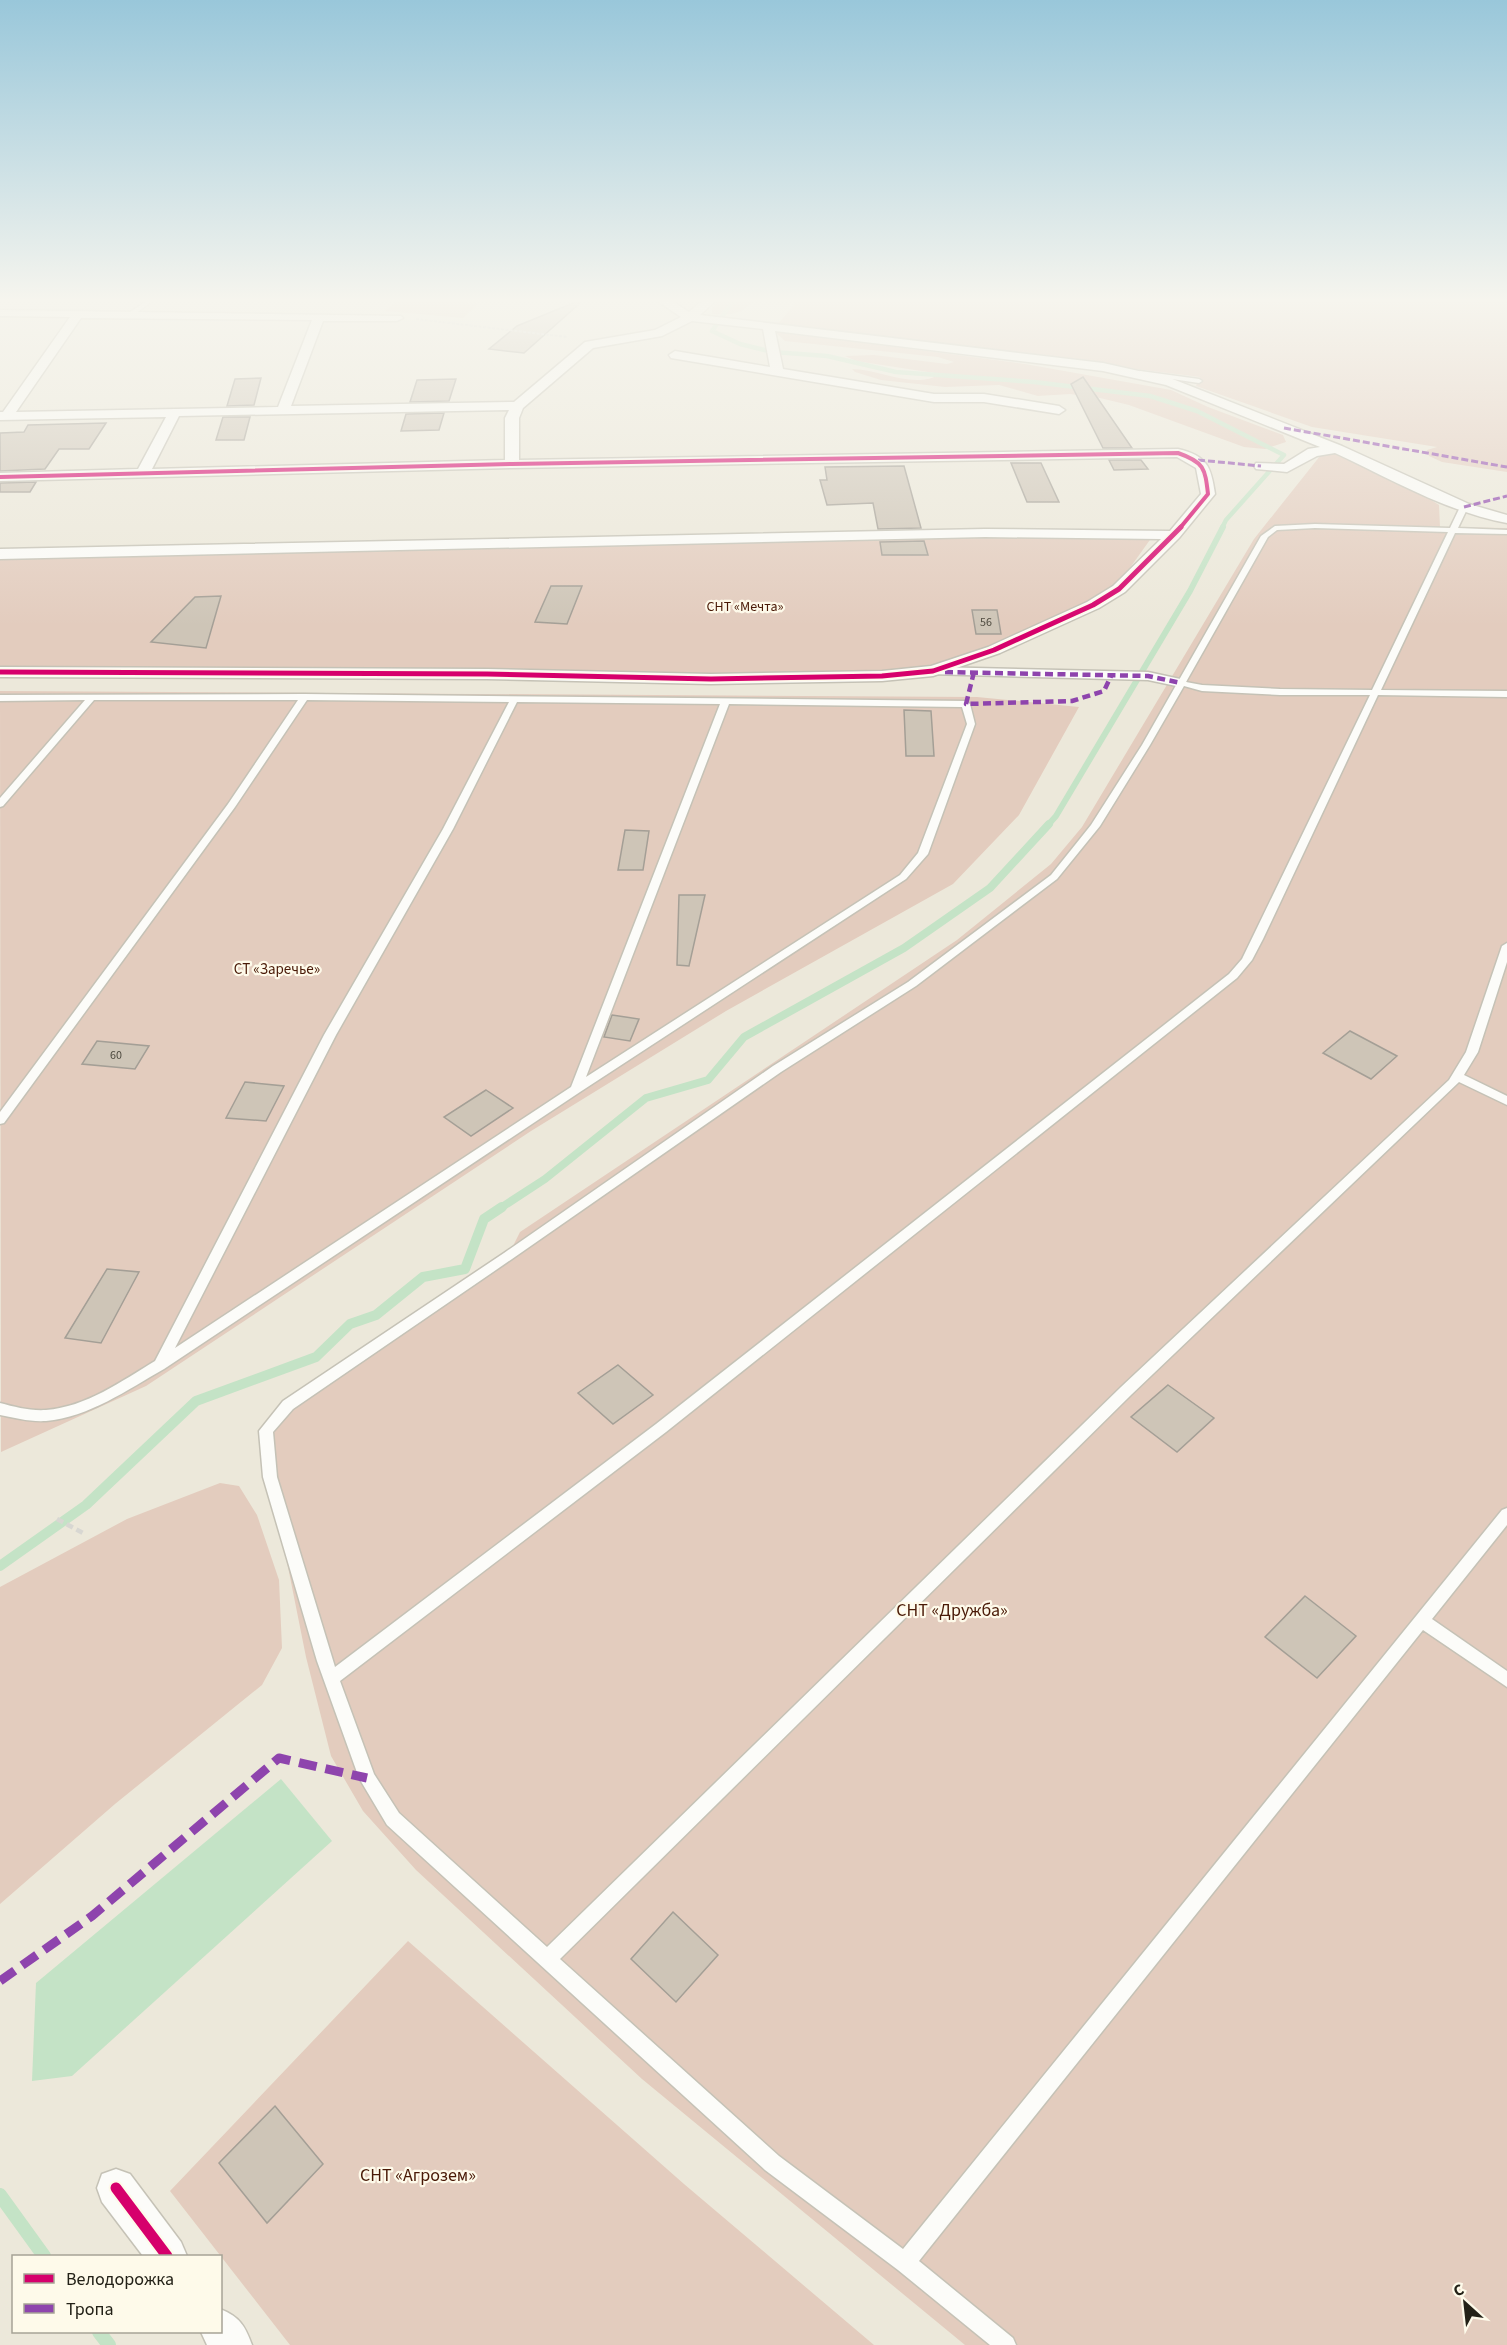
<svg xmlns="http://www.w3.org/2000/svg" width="1507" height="2345" font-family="'Source Sans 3',sans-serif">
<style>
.green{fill:#e3ccbe}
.water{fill:#c4e3c6}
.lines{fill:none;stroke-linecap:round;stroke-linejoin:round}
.stream-far4{stroke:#c4e3c6;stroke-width:4.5}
.stream-far3{stroke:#c4e3c6;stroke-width:6}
.stream-far2{stroke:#c4e3c6;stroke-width:8}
.stream-far1{stroke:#c4e3c6;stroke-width:10}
.stream{stroke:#c4e3c6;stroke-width:14}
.building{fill:#cec5b7;stroke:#a49f96;stroke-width:1.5}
.service-casing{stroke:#c5c2b6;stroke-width:3}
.pedestrian-casing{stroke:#c5c2b6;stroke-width:3}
.minor-casing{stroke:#c5c2b6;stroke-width:3}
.path-far1{stroke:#d8d7d2;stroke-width:2;stroke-dasharray:3 1.5;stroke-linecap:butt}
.path{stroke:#d8d7d2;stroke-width:4.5;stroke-dasharray:7 4;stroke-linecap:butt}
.service{fill:#fcfcf9;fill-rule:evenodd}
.pedestrian{fill:#fcfcf9;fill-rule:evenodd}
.minor{fill:#fcfcf9;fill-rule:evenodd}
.quiet-far2{stroke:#8e44ad;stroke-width:3;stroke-dasharray:7 3;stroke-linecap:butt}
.quiet-far1{stroke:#8e44ad;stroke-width:4.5;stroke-dasharray:8 4.5;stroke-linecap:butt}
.quiet{stroke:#8e44ad;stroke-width:9;stroke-dasharray:18 9;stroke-linecap:butt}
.cycleway-far2-casing{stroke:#fefaea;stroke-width:6}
.cycleway-far1-casing{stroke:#fefaea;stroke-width:8}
.cycleway-casing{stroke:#fefaea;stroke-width:15}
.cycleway-far2{stroke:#d6006c;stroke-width:4}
.cycleway-far1{stroke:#d6006c;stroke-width:5}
.cycleway{stroke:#d6006c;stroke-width:11}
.labels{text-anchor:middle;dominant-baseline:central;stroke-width:4.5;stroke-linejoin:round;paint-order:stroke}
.number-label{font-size:12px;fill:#4e4a3f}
.far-park-label{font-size:14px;fill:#491906;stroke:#fefaea}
.park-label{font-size:15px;fill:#491906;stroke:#fefaea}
.near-park-label{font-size:18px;fill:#491906;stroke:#fefaea}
</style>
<rect width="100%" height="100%" fill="#ece8da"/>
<!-- green -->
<g class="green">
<polygon points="401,298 479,303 463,318 385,311"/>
<path d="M722 298H754C744 315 731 315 712 314V308Z"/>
<polygon points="800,298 1507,298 1507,472 1442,462 1429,456 1427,450 1437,447 1312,427 1196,386 1200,377 778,324"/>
<path d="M774 331 1025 364 1171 390 1208 407 1283 435 1286 442 1265 449 1244 447 1129 405 1100 398 1070 394 1038 396 999 385 945 387 881 380 855 372 852 369C880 369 913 390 941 374L856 361 845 356 874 355 947 364 954 362 938 357 785 341Z"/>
<polygon points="1337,453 1417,491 1439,505 1440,527 1507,528 1507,2345 965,2345 642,2079 416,1870 363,1811 331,1756 306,1657 270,1477 266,1431 288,1405 508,1256 520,1232 957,940 1051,864 1082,827 1254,539 1320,456"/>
<polygon points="951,533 1152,537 1117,586 1062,615 986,649 945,663 900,670 723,676 0,668 0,557"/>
<polygon points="0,691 977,697 1079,707 1019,815 953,884 726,1011 531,1131 146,1386 1,1452"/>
<polygon points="220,1483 239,1486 257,1515 279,1580 282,1648 262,1685 115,1804 0,1904 0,1587 127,1519"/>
<polygon points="408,1941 684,2184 874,2345 290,2345 170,2191"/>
</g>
<!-- water -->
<polygon class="water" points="281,1779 332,1841 72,2076 32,2081 36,1983"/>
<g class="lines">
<!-- stream-far4 -->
<polyline class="stream-far4" points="735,298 712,331 740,344 773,352 827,356 896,372 1034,382 1150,396 1197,411 1284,455 1226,520 1222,528"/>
<!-- stream-far3 -->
<polyline class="stream-far3" points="1048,825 1056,816 1190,591 1223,527"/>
<!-- stream-far2 -->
<polyline class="stream-far2" points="499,1209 545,1179 646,1098 708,1080 744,1037 904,948 990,888 1049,824"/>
<!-- stream-far1 -->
<polyline class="stream-far1" points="0,1566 86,1505 196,1401 316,1357 350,1324 376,1315 423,1277 465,1269 484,1219 502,1207"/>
<!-- stream -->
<g class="stream">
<polyline points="0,2195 44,2256"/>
<polyline points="99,2332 109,2345"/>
</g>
</g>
<!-- building -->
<g class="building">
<polygon points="578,301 579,304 524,353 489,349 517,326"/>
<polygon points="1083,377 1132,448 1103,448 1071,384"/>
<polygon points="261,378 254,405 227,406 235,379"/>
<polygon points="456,379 449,401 410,402 417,380"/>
<polygon points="444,413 439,430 401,431 406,414"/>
<polygon points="223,417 250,417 244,440 216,440"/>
<polygon points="106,423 89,449 59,449 45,469 0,471 0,433 24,432 28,425"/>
<polygon points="1109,460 1141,460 1148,469 1114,470"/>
<polygon points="1011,463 1041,463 1059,502 1027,502"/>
<polygon points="904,466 921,528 878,529 873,503 827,505 820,480 827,480 825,467"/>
<polygon points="36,482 30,492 0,492 0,483"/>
<polygon points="924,541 928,555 882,555 880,542"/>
<polygon points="551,586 582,586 567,624 535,622"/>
<polygon points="221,596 206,648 151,642 195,597"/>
<polygon points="972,610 997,610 1001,634 976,634"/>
<polygon points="904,710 931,711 934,756 906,756"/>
<polygon points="625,830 649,831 643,870 618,870"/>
<polygon points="679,895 705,895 689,966 677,965"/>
<polygon points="612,1015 639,1019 630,1041 604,1037"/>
<polygon points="1350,1031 1397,1056 1371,1079 1323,1053"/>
<polygon points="97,1041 149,1046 135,1069 82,1064"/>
<polygon points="245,1082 284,1086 266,1121 226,1118"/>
<polygon points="486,1090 513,1108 471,1136 444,1117"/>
<polygon points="107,1269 139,1272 101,1343 65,1338"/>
<polygon points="618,1365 653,1395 613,1424 578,1393"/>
<polygon points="1168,1385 1214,1418 1177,1452 1131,1417"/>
<polygon points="1305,1596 1356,1636 1317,1678 1265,1637"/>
<polygon points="673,1912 718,1955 676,2002 631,1959"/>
<polygon points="275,2106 323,2164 267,2223 219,2163"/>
</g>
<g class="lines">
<defs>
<g id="service">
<polygon points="151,298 157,298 133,315 129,315 129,313"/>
<polygon points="1140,371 1199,379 1202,381 1199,383 1138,374"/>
<path d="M1461 505 1468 507 1458 528 1507 530V534L1455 533 1381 690 1507 691V697L1378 695 1263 939 1252 960 1237 978 666 1432 340 1681 374 1774 399 1813 547 1947 1121 1387 1449 1080 1466 1052 1502 946 1507 943V962L1478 1052 1464 1075 1507 1096V1105L1459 1082 1131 1395 560 1959 779 2156 903 2249 1502 1510 1507 1508V1525L1432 1619 1507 1671V1687L1423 1630 919 2261 1013 2338 1016 2345H990L898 2270 765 2170 387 1825 359 1778 317 1661 263 1477 259 1431 283 1401 504 1253 773 1066 908 982 1051 875 1091 825 1142 745 1261 536 1275 526 1315 524 1450 528ZM1315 528 1448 532 1372 690 1280 689 1202 685 1186 682 1268 537 1277 530ZM1184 686 1202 691 1280 695H1370L1242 959 1229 974 656 1424 335 1667 277 1477 273 1432 293 1409 512 1259 781 1072 916 986 1057 879 1100 826 1150 745Z"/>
<path d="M304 694 966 701 970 704 975 724 928 854 906 879 580 1092 164 1369C127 1390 89 1417 46 1421 30 1422 15 1418 0 1415V1403C15 1407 30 1411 46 1410 86 1407 122 1381 155 1361L324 1035 443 829 509 702 307 700 235 807 4 1123 0 1124V1112L228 804 298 700H94L3 806 0 807V798L85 700 0 701V695ZM517 702 720 704 571 1087 175 1348 336 1035 453 829ZM729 704 962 707 967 724 918 853 900 875 586 1077Z"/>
</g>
<polygon id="pedestrian" points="933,667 1148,672 1185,680 1187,683 1181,687 1148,680 929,674 927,671"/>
<g id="minor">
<path d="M653 298H667L689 312 706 298H719L700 315 1103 363 1170 378 1342 446 1469 504 1507 515V523C1447 512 1391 479 1335 453L1317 456 1287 472 1256 469 1254 466 1256 463 1284 464 1308 449 1320 447 1166 385 1103 371 775 331 783 369 934 394H984L1059 406 1065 410 1059 414 984 402H934L671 358 669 355 675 351 770 367 763 329 692 321 662 336 593 348 523 408 519 418V460L1178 449C1207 456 1211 466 1215 494L1179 538 1125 592 1099 608 1000 653 933 676 882 681 711 684 487 679 0 677V667L487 669 711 674 882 671 931 666 988 647 1087 602 1113 586 1161 539 985 537 0 559V549L985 529 1170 531 1201 494 1196 468 1177 457 512 468 0 481V473L138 469 166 417 0 420V412H3L70 317 0 316V310L401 316 403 318 397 321H323L291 406 514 402 585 342 655 330 681 317ZM81 318 312 320 278 407 16 412ZM509 410 505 418V460L152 469 179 416Z"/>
<polygon points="116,2169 130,2174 181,2242 187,2256 143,2256 102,2202 97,2188 102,2174"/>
<path d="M220 2309C240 2317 245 2326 252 2345H207L201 2332H220Z"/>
</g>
</defs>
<!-- service casing -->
<use href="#service" class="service-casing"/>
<!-- pedestrian casing -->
<use href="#pedestrian" class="pedestrian-casing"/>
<!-- minor casing -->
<use href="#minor" class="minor-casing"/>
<!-- path-far1 -->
<polyline class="path-far1" points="416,319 567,337"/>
<!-- path -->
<polyline class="path" points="57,1519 83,1533"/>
<!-- service -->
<use href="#service" class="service"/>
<!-- pedestrian -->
<use href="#pedestrian" class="pedestrian"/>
<!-- minor -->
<use href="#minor" class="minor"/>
<!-- quiet-far2 -->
<g class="quiet-far2">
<polyline points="1284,428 1507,467"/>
<polyline points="1198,460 1261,466"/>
<polyline points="1464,507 1507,496"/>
</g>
<!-- quiet-far1 -->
<g class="quiet-far1">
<polyline points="945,672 1148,676 1181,683"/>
<polyline points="974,672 966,704 1072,701 1104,691 1111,676"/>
</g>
<!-- quiet -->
<polyline class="quiet" points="0,1981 92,1916 279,1758 367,1778"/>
<defs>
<path id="cycleway-far2" d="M0 477 512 464 1178 453C1204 462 1205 468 1208 494L1180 528"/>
<polyline id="cycleway-far1" points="0,672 487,674 711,679 882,676 933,671 994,650 1093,605 1119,589 1181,527"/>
<polyline id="cycleway" points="116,2188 167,2256"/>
</defs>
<!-- cycleway-far2 casing -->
<use href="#cycleway-far2" class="cycleway-far2-casing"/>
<!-- cycleway-far1 casing -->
<use href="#cycleway-far1" class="cycleway-far1-casing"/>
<!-- cycleway casing -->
<use href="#cycleway" class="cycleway-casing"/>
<!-- cycleway-far2 -->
<use href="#cycleway-far2" class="cycleway-far2"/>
<!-- cycleway-far1 -->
<use href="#cycleway-far1" class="cycleway-far1"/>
<!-- cycleway -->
<use href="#cycleway" class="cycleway"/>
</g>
<!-- sky -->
<linearGradient id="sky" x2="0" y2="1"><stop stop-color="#99c7da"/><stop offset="0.48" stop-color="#f6f5ee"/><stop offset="1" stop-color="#f6f5ee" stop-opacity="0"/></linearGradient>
<rect width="1507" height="626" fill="url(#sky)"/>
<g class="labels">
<!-- number labels -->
<g class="number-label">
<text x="986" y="622">56</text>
<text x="116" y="1055">60</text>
</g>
<!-- far-park labels -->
<g class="far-park-label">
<text x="745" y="607">СНТ «Мечта»</text>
</g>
<!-- park labels -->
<g class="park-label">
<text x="277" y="969">СТ «Заречье»</text>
</g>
<!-- near-park labels -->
<g class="near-park-label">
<text x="952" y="1610">СНТ «Дружба»</text>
<text x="418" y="2175">СНТ «Агрозем»</text>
</g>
</g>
<!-- legend -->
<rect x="12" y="2255" width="210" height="78" fill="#fefaea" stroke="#a6a396" stroke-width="1.5"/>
<rect x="24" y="2274" width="30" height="9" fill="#d6006c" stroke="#a6a396" stroke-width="1.5"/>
<text x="66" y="2285" font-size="18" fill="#232117">Велодорожка</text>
<rect x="24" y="2304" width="30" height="9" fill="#8e44ad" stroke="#a6a396" stroke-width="1.5"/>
<text x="66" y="2315" font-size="18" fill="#232117">Тропа</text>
<!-- north arrow -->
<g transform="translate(1465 2303) rotate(333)" stroke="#fefaea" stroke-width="4.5" paint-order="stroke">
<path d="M0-4.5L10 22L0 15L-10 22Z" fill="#232117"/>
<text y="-9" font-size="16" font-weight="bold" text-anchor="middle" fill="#232117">С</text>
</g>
</svg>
